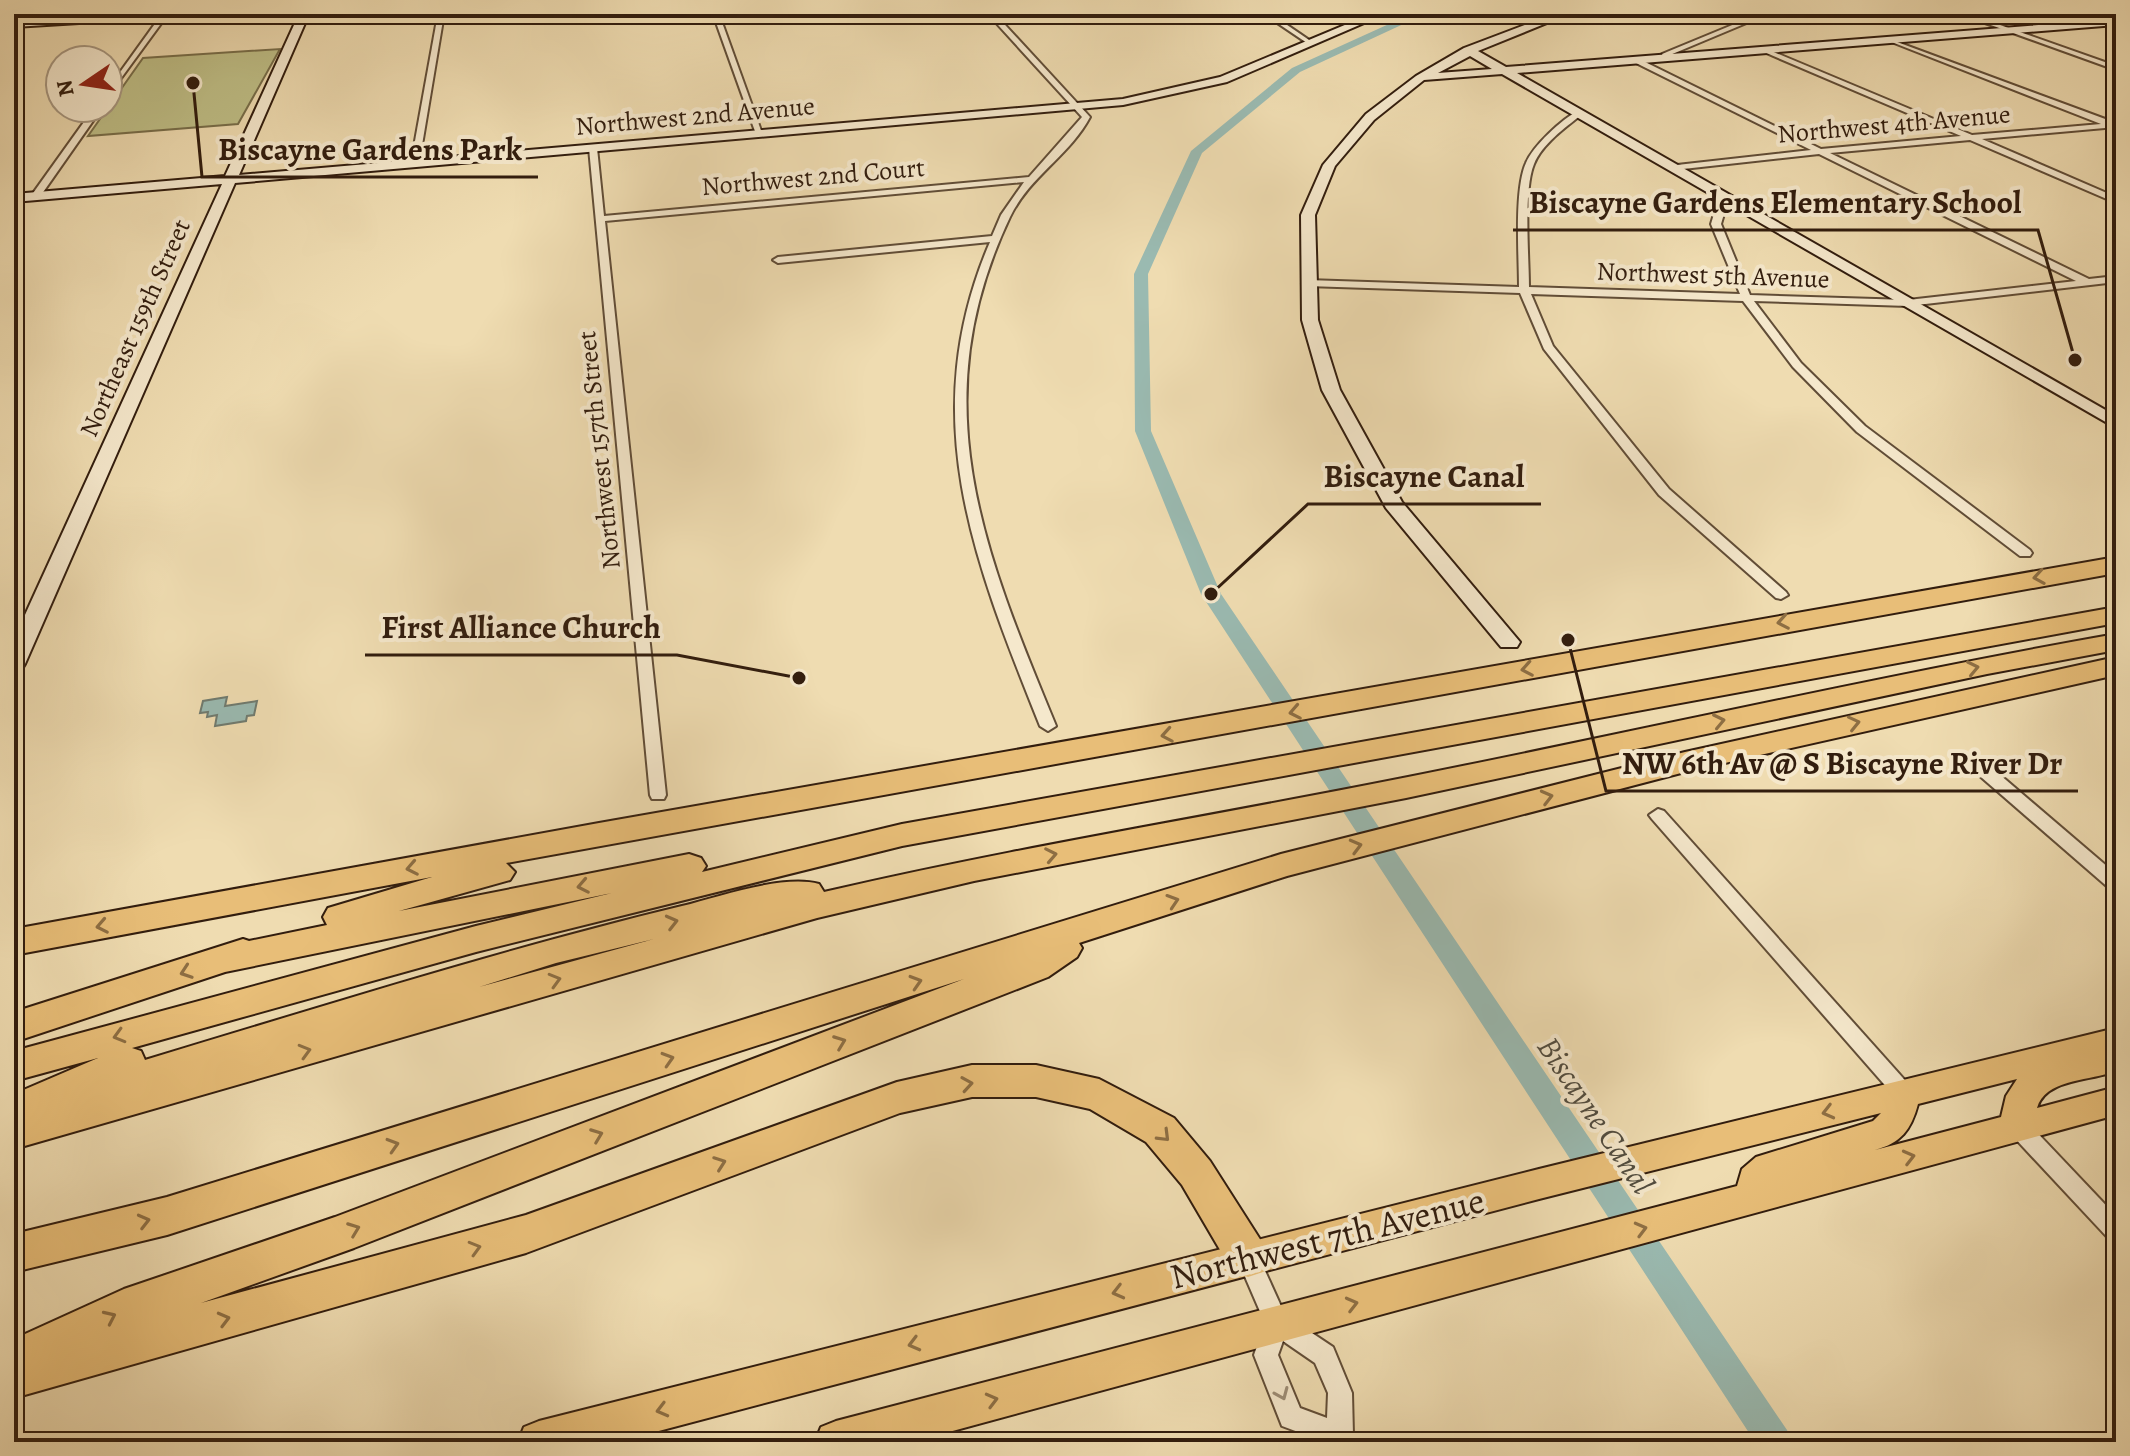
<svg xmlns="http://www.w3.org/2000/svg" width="2130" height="1456" font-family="Alegreya,serif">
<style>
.green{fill:#bfbf87;stroke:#786e4a;stroke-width:2}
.water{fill:#9abab1;stroke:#707b70;stroke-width:2}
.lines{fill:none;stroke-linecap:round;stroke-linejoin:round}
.canal{fill:#9abab1;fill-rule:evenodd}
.street-casing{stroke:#614d37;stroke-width:4}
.secondary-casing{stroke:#321d0e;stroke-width:4}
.primary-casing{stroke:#321d0e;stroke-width:4}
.highway-casing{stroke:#321d0e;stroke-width:4}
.street{fill:#f5e8cc;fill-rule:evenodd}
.secondary{fill:#f5e8cc;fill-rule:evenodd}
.primary{fill:#e8be78;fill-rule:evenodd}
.highway{fill:#e8be78;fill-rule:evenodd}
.oneway{stroke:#8d6e43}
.oneway2{stroke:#9d8d76}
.labels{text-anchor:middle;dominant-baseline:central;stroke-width:8;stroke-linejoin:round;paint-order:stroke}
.far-street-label{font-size:26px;fill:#321d0e;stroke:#f5e8cc}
.water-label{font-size:32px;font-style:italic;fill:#514c3f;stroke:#f5e8cc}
.near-street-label{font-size:36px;fill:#321d0e;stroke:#f5e8cc}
.leader{fill:none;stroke:#321d0e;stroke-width:3}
.callout-dot{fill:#321d0e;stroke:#f5e8cc;stroke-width:3}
.callout-label{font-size:32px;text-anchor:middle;font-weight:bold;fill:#321d0e;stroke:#f5e8cc;stroke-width:8;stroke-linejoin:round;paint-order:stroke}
</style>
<rect width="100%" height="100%" fill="#efdcb1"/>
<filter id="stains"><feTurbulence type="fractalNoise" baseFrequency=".0025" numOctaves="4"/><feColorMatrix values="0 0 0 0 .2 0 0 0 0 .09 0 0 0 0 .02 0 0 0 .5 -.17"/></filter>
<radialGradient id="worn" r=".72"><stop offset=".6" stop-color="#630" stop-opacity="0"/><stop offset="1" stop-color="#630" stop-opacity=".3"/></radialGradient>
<!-- green -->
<polygon class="green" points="280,49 238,124 88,136 143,58"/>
<!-- water -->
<polygon class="water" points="227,697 225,706 257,701 254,715 247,716 246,721 215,726 217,715 207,717 208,712 200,713 203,701"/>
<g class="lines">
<!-- canal -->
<polygon class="canal" points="1411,14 1425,14 1300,72 1202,153 1148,274 1151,431 1221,594 1787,1430 1792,1442 1755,1442 1201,594 1135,431 1134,274 1191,151 1292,68"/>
<defs>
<g id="street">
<polygon points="23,14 30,14 14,29 14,23"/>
<polygon points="162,14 168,14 108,96 108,89"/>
<polygon points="438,14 444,14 419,163 415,166 411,163"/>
<polygon points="713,14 719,14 763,136 756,134"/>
<path d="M988 14H995L1090 117C1070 155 1029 177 1010 217 922 402 983 550 1056 726L1048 731 1040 726C974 561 915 417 990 242L778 263 773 260 778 257 992 236 1001 215 1024 182 605 221 666 795 664 799H652L650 795 589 148 593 145 597 148 604 216 1029 177 1082 117Z"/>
<polygon points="1264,14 1271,14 1312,42 1307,43"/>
<polygon points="1759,14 1768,14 1670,55 1671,60 1665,60 1662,54"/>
<polygon points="1960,14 1969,14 2116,66 2116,70"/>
<polygon points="2101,14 2116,16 2116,20 2102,15"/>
<path d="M1889 39 2116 123V127L1982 139 2116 197V203L1970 140 1830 153 2089 279 2116 276V282L1908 306 1754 301 1801 363 1865 426 2030 550 2032 553 2030 556H2020L1857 432 1793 367 1743 301 1531 294 1553 346 1669 489 1786 592 1788 595 1781 599 1776 598 1659 495 1544 349 1520 293 1307 286 1302 283 1307 280 1519 287C1519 256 1514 189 1526 163 1533 146 1562 119 1578 111L1581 115C1565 128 1542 144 1534 164 1523 190 1529 257 1529 287L1740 294 1711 224 1719 197 1724 194 1729 197 1721 224 1750 295 1908 300 2076 281 1819 154 1674 170 1673 168 1677 165 1811 150 1632 61 1639 59 1821 149 1961 136 1764 52V48L1972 135 2101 124 1889 41Z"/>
<polygon points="94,108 102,108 39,198 33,198 31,196"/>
<polygon points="1972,755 1978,756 2116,874 2116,890 2110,889 1966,764 1964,760"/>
<polygon points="1658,809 1664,811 1911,1087 1914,1093 1911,1099 1904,1102 1897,1099 1652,819 1649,815"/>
<polygon points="2018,1118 2026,1121 2116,1216 2116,1241 2108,1238 2010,1133 2007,1127 2010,1121"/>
<path d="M1248 1248 1256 1251 1285 1315 1333 1347 1352 1393 1353 1435 1356 1442H1325L1282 1426 1254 1355 1265 1323 1237 1258 1240 1251ZM1283 1341 1315 1363 1328 1393 1327 1418 1300 1408 1278 1355Z"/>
</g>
<g id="secondary">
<polygon points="128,14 182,14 177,17 14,27 14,21"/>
<polygon points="299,14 309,14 239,175 1123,99 1220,77 1371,14 1385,14 1227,82 1123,105 235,183 25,664 22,669 14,671 14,639 222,184 14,202 14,194 225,176"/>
<path d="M1554 14H1569L1478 51 1506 67 2116 19V25L1517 73 2116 416V428L1502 74 1424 80 1374 120 1335 166 1315 215 1318 320 1340 390 1402 502 1520 642 1517 647H1501L1386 508 1322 390 1302 320 1301 215 1323 165 1366 114 1416 76 1464 48ZM1470 56 1492 69 1438 73Z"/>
</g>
<path id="primary" d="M2116 1028V1054L2109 1056 2114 1064 2109 1073C2086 1081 2045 1080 2037 1108L2116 1087V1115L912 1442H815L821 1427 836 1421 1737 1186 1742 1169 1756 1157 1873 1121 1881 1113 1539 1199 617 1442H518L524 1427 539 1421 1539 1169ZM2017 1079 2006 1096 2001 1117 1875 1150C1901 1143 1911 1130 1918 1104Z"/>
<g id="highway">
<path d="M2116 557V573L506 863 515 872 510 880 399 911 689 854 701 858 706 866 702 872 902 824 2116 607V623L902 846 476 952 132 1048 141 1051 145 1060C324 1006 501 950 682 906 719 897 783 874 819 884L824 892C1017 847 1213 816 1408 777 1644 730 1879 676 2116 634V650L1987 674 1406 798 974 881 817 918 14 1149V1094L98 1058 14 1081V1051L476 926 612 893 225 972 14 1042V1012L243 939 249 941 327 925 323 917 328 908 432 877 14 955V929L599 823ZM654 939 479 987 556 963Z"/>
<polygon points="2116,657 2116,675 1685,772 1287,876 1079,943 1082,948 1077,957 1048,977 354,1248 201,1303 526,1215 897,1082 972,1065 1036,1065 1099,1079 1174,1118 1210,1161 1263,1244 1270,1258 1263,1272 1248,1277 1233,1272 1182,1185 1146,1142 1090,1109 1036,1097 972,1097 900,1113 526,1253 14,1398 14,1339 124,1289 335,1217 964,979 167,1235 14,1272 14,1234 167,1197 1281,854 1685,752"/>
</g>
</defs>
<!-- street casing -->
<use href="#street" class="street-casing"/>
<!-- secondary casing -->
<use href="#secondary" class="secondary-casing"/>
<!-- primary casing -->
<use href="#primary" class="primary-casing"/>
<!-- highway casing -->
<use href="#highway" class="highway-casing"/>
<!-- street -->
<use href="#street" class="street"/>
<!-- secondary -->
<use href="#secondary" class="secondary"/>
<!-- primary -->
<use href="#primary" class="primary"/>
<!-- highway -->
<use href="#highway" class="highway"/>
</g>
<!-- one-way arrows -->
<defs><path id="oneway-chevron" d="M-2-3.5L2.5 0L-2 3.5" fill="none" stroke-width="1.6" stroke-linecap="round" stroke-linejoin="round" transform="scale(2)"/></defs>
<g class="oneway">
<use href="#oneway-chevron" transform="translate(2039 577) rotate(171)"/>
<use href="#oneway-chevron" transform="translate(1783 622) rotate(170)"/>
<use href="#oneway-chevron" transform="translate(1973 668) rotate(-12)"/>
<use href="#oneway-chevron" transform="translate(1527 669) rotate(170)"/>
<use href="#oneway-chevron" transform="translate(1295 712) rotate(169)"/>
<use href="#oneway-chevron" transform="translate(1719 721) rotate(-12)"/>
<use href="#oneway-chevron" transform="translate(1854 723) rotate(-13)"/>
<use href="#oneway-chevron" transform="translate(1167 735) rotate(170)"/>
<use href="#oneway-chevron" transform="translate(1547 797) rotate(-14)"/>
<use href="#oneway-chevron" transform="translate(1356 846) rotate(-15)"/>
<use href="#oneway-chevron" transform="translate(1051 855) rotate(-11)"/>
<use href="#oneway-chevron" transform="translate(412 868) rotate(169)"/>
<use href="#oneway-chevron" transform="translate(583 886) rotate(169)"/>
<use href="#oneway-chevron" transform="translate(1173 901) rotate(-18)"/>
<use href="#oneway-chevron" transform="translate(672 922) rotate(-14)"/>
<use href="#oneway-chevron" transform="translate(102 926) rotate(169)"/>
<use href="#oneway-chevron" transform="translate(186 972) rotate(161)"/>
<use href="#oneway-chevron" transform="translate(555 980) rotate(-16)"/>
<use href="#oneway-chevron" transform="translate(916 982) rotate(-17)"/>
<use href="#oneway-chevron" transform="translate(119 1036) rotate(164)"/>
<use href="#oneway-chevron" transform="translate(840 1042) rotate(-21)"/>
<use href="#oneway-chevron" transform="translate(305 1051) rotate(-16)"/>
<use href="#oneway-chevron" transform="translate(668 1059) rotate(-17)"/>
<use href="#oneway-chevron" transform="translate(967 1084) rotate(-9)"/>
<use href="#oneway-chevron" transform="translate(1828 1112) rotate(166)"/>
<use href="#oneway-chevron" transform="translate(597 1135) rotate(-21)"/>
<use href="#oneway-chevron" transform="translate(1164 1136) rotate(45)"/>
<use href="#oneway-chevron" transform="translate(393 1145) rotate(-17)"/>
<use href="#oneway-chevron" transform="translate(1909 1157) rotate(-14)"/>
<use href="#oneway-chevron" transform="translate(720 1163) rotate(-20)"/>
<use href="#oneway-chevron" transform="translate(144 1221) rotate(-14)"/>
<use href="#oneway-chevron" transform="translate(354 1229) rotate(-21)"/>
<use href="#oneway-chevron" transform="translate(1641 1229) rotate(-15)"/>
<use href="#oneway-chevron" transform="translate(475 1248) rotate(-16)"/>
<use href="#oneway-chevron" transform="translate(1118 1292) rotate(166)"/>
<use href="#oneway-chevron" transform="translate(1352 1304) rotate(-14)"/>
<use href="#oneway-chevron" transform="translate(110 1317) rotate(-25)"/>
<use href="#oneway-chevron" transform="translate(224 1319) rotate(-15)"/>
<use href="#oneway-chevron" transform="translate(914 1344) rotate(165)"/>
<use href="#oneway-chevron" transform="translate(992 1400) rotate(-15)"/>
<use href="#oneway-chevron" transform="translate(662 1410) rotate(165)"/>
</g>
<use class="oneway2" href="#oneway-chevron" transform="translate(1282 1394) rotate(67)"/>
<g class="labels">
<!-- far-street labels -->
<g class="far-street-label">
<text transform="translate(695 116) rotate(-5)">Northwest 2nd Avenue</text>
<text transform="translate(1894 124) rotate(-5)">Northwest 4th Avenue</text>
<text transform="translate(813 177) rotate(-5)">Northwest 2nd Court</text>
<text transform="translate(1713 275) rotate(2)">Northwest 5th Avenue</text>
<text transform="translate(135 328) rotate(-66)">Northeast 159th Street</text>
<text transform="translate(599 450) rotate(-96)">Northwest 157th Street</text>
</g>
<!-- water labels -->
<g class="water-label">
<text transform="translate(1596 1115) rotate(56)">Biscayne Canal</text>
</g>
<!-- near-street labels -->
<g class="near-street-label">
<text transform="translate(1327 1238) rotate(-14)">Northwest 7th Avenue</text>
</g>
</g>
<!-- callouts -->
<path class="leader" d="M193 83L202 177H538M2075 360L2038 230H1513M1211 594L1308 504H1541M799 678L677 655H365M1568 640L1606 791H2078"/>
<g class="callout-dot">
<circle cx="193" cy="83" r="8"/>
<circle cx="2075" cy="360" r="8"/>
<circle cx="1211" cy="594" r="8"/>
<circle cx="799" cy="678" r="8"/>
<circle cx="1568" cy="640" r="8"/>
</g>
<g class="callout-label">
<text x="370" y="160">Biscayne Gardens Park</text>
<text x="1775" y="213">Biscayne Gardens Elementary School</text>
<text x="1424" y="487">Biscayne Canal</text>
<text x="521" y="638">First Alliance Church</text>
<text x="1842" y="774">NW 6th Av @ S Biscayne River Dr</text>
</g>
<!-- margin -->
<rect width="2130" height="1456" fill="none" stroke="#efdcb1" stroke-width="48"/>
<rect x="16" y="16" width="2098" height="1424" fill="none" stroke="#321d0e" stroke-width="4"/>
<rect x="24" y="24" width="2082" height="1408" fill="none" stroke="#321d0e" stroke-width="2"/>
<!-- north arrow -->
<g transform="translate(84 84) rotate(257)"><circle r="38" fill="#f5e8cc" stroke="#a79780" stroke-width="2"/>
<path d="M0-6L14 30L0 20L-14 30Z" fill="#8f2418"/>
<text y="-12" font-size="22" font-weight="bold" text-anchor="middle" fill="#321d0e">N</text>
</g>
<rect width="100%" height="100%" filter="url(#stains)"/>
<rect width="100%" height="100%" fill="url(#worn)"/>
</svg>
